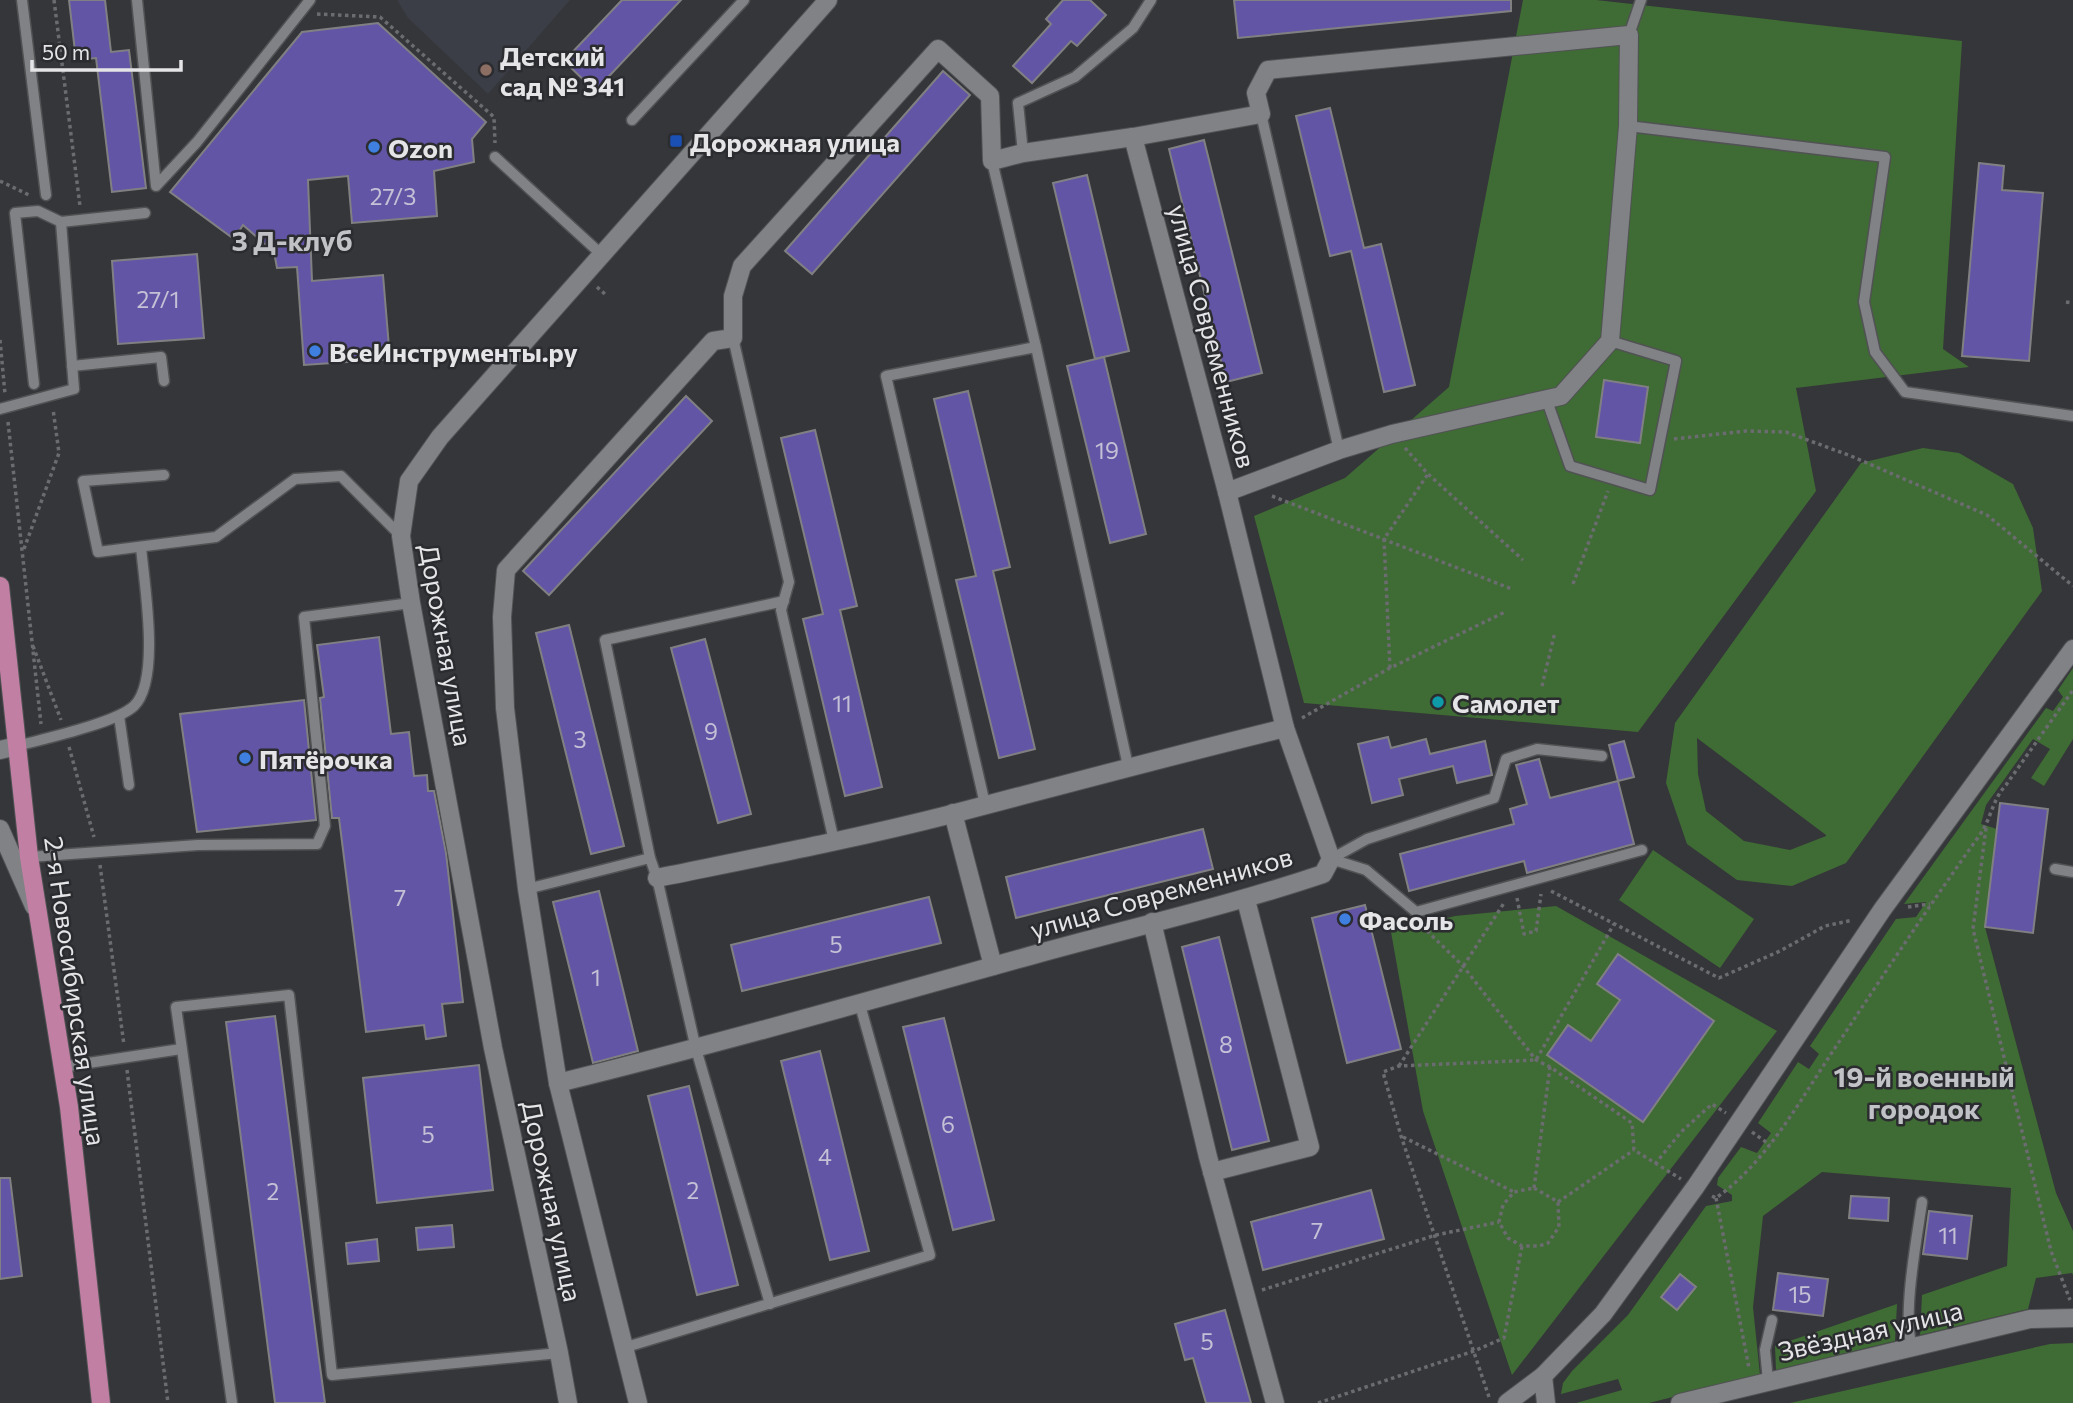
<svg xmlns="http://www.w3.org/2000/svg" width="2073" height="1403" font-family="Commissioner,sans-serif">
<style>
.built{fill:#3b3e47}
.green{fill:#3f6b34;fill-rule:evenodd}
.building{fill:#6355a5;stroke:#808083;stroke-width:2}
.lines{fill:none;stroke-linecap:round;stroke-linejoin:round}
.lane-casing{stroke:#515254;stroke-width:13}
.street-casing{stroke:#515254;stroke-width:20}
.secondary-casing{stroke:#515254;stroke-width:20}
.primary-casing{stroke:#515254;stroke-width:20}
.path{stroke:#6b6c6f;stroke-width:3.5;stroke-dasharray:3.5 3.5;stroke-linecap:butt}
.lane{stroke:#808285;stroke-width:10}
.street{stroke:#808285;stroke-width:18}
.secondary{stroke:#808285;stroke-width:18}
.primary{stroke:#c17fa3;stroke-width:18}
.education-dot{fill:#8d6e63;stroke:#2b2c2f;stroke-width:2.5}
.transit-dot{fill:#1a4fb4;stroke:#2b2c2f;stroke-width:2.5}
.shop-dot{fill:#3f7fe0;stroke:#2b2c2f;stroke-width:2.5}
.culture-dot{fill:#0f9aa8;stroke:#2b2c2f;stroke-width:2.5}
.labels{text-anchor:middle;dominant-baseline:central;stroke-width:5;stroke-linejoin:round;paint-order:stroke}
.number-label{font-size:23px;fill:#c4c1d6}
.poi-label{font-size:26px;font-weight:bold;fill:#e5e5e7;stroke:#2b2c2f;text-anchor:start}
.street-label{font-size:26px;fill:#e5e5e7;stroke:#2b2c2f}
.neighbourhood-label{font-size:28px;font-weight:bold;fill:#c1c2c6;stroke:#2b2c2f}
</style>
<rect width="100%" height="100%" fill="#353639"/>
<!-- built -->
<polygon class="built" points="397,0 570,0 488,94 408,18"/>
<!-- green -->
<g class="green">
<polygon points="1523,0 1596,0 1962,41 1943,349 1969,367 1796,388 1816,491 1638,732 1304,703 1254,516 1345,478 1449,387"/>
<path d="M1923 448 1959 453 2013 484 2033 528 2042 591 1846 863 1792 886 1737 880 1687 844 1666 783 1675 723 1861 463ZM1697 738 1826 835V836L1790 850 1744 841 1706 811 1698 774Z"/>
<polygon points="2073,668 2073,739 2044,786 2031,778 2050,749 2033,739 1986,805 1981,824 1997,829 1985,927 2056,1193 2073,1231 2073,1275 2072,1273 2036,1278 2028,1309 1920,1335 1922,1295 2007,1266 2011,1188 1822,1172 1763,1216 1753,1307 1760,1375 1649,1403 1576,1403 1622,1390 1618,1379 1561,1394 1563,1383 1572,1371 1628,1315 1706,1206 1732,1201 1732,1195 1717,1185 1718,1178 1741,1147 1757,1153 1771,1133 1758,1123 1798,1062 1809,1069 1819,1054 1810,1046 1896,919 1916,917 1926,902 1904,904 2046,708 2053,711 2063,697 2058,690"/>
<polygon points="1653,850 1754,919 1720,968 1619,900"/>
<polygon points="1556,906 1777,1031 1512,1375 1423,1111 1391,932 1455,916"/>
<polygon points="1897,1304 1895,1341 1776,1370 1775,1346"/>
<polygon points="2073,1343 2073,1403 1790,1403 2050,1344"/>
</g>
<!-- building -->
<g class="building">
<polygon points="69,0 105,0 111,52 129,50 146,188 112,192 96,58 76,60"/>
<polygon points="622,0 681,0 595,91 564,61"/>
<polygon points="1063,0 1090,0 1106,15 1077,46 1071,41 1032,83 1013,66 1051,24 1046,19"/>
<polygon points="1234,0 1511,0 1511,11 1238,38"/>
<polygon points="378,23 486,122 472,139 474,162 434,171 437,216 352,223 348,176 308,180 312,281 383,275 390,359 304,365 297,267 277,268 274,252 243,225 234,239 170,192 302,32"/>
<polygon points="943,71 970,95 812,274 785,251"/>
<polygon points="1330,108 1364,248 1381,244 1415,385 1384,392 1351,251 1330,256 1296,116"/>
<polygon points="1204,140 1262,373 1226,382 1169,149"/>
<polygon points="1979,163 2004,166 2002,190 2043,193 2029,361 1962,356"/>
<polygon points="1087,175 1129,351 1095,359 1053,183"/>
<polygon points="197,254 204,338 118,344 112,261"/>
<polygon points="1104,357 1146,534 1110,543 1067,366"/>
<polygon points="1604,380 1648,387 1640,443 1596,437"/>
<polygon points="968,391 1010,567 993,571 1035,749 999,758 956,580 976,576 934,399"/>
<polygon points="686,396 712,421 549,595 523,571"/>
<polygon points="815,430 857,606 840,610 882,787 845,796 803,619 823,614 781,438"/>
<polygon points="569,625 624,846 591,854 536,633"/>
<polygon points="379,637 391,734 409,732 414,776 427,775 428,791 434,791 446,853 463,1002 442,1004 446,1036 426,1039 424,1025 366,1032 339,818 332,818 320,698 324,697 317,645"/>
<polygon points="705,639 751,814 718,823 671,648"/>
<polygon points="304,700 316,820 197,832 180,714"/>
<polygon points="1388,737 1391,748 1426,739 1430,754 1485,741 1492,775 1457,783 1453,766 1399,779 1403,795 1372,803 1358,744"/>
<polygon points="1624,741 1634,777 1618,781 1609,745"/>
<polygon points="1539,759 1550,798 1618,781 1634,844 1527,873 1524,861 1409,891 1400,854 1514,824 1510,809 1527,804 1516,765"/>
<polygon points="2000,803 2048,809 2033,933 1985,927"/>
<polygon points="1203,829 1213,869 1016,918 1006,877"/>
<polygon points="599,891 638,1051 593,1063 553,902"/>
<polygon points="929,897 941,943 742,991 731,945"/>
<polygon points="1365,905 1401,1049 1347,1063 1312,918"/>
<polygon points="1219,937 1269,1141 1232,1150 1182,947"/>
<polygon points="1618,954 1714,1021 1643,1122 1547,1055 1568,1025 1591,1041 1620,1000 1597,984"/>
<polygon points="275,1016 319,1359 325,1403 275,1403 226,1022"/>
<polygon points="944,1018 994,1220 953,1230 903,1027"/>
<polygon points="820,1051 869,1251 830,1260 781,1061"/>
<polygon points="479,1065 493,1190 377,1203 363,1078"/>
<polygon points="689,1086 738,1285 697,1295 648,1096"/>
<polygon points="0,1178 10,1178 22,1276 0,1279"/>
<polygon points="1371,1190 1384,1239 1263,1270 1251,1222"/>
<polygon points="1851,1196 1889,1198 1888,1221 1849,1218"/>
<polygon points="1929,1211 1972,1216 1967,1259 1923,1254"/>
<polygon points="452,1225 454,1247 418,1250 416,1228"/>
<polygon points="377,1239 379,1261 348,1264 346,1243"/>
<polygon points="1778,1273 1828,1279 1823,1316 1773,1310"/>
<polygon points="1680,1274 1696,1287 1677,1310 1661,1297"/>
<polygon points="1225,1310 1251,1403 1206,1403 1193,1358 1185,1360 1175,1324"/>
</g>
<g class="lines">
<defs>
<g id="lane">
<polyline points="22,0 46,195"/>
<polyline points="137,0 156,186 197,142 310,0"/>
<polyline points="1629,35 1641,0"/>
<polyline points="1261,114 1339,450"/>
<polyline points="632,120 744,0"/>
<polyline points="1628,126 1885,157 1864,302 1875,352 1905,392 2073,416"/>
<polyline points="1023,153 1018,103 1075,77 1133,28 1151,0"/>
<polyline points="495,157 602,255"/>
<polyline points="992,161 1036,347 1128,766"/>
<polyline points="733,338 789,582 781,610 834,841"/>
<polyline points="72,366 161,357 164,381"/>
<polyline points="34,384 15,213 38,211 61,222 145,213"/>
<polyline points="1546,398 1570,466 1650,490 1676,361 1610,341"/>
<polyline points="0,409 74,389 61,222"/>
<polyline points="164,475 83,481 98,552 216,537 295,479 341,476 401,536"/>
<polyline points="119,716 129,785"/>
<path d="M17 746C43 739 116 723 134 706 161 680 144 583 141 547"/>
<polyline points="985,804 886,376 1036,347"/>
<polyline points="29,857 198,845 317,844 325,826 304,617 411,603"/>
<polyline points="1331,859 1366,870 1416,912 1642,850"/>
<polyline points="1331,859 1367,839 1494,798 1506,759 1537,749 1602,756"/>
<polyline points="2055,869 2073,872"/>
<polyline points="527,889 650,858"/>
<polyline points="62,1067 181,1049"/>
<polyline points="770,1304 696,1049 657,878 650,858 605,640 784,601"/>
<path d="M1912 1347C1902 1315 1917 1238 1922 1202"/>
<polyline points="623,1348 930,1255 860,1005"/>
<polyline points="1768,1381 1765,1350 1772,1320"/>
<polyline points="232,1403 176,1007 289,995 332,1375 559,1353"/>
</g>
<g id="street">
<polyline points="0,750 17,746"/>
<polyline points="953,813 993,966"/>
<polyline points="0,829 34,906"/>
<path d="M657 878C755 858 854 839 952 814 1063 785 1174 755 1285 728"/>
<polyline points="1152,922 1208,1157 1275,1403"/>
<path d="M558 1083C717 1044 875 999 1033 955 1130 928 1228 906 1323 874L1331 859 1285 728 1227 492 1133 137"/>
<polyline points="1212,1172 1310,1147 1246,900"/>
<polyline points="1543,1376 1546,1403"/>
<polyline points="638,1403 558,1083 527,889 505,708 502,617 506,570 713,341 733,338 733,296 742,266 938,49 990,96 992,161 1023,153 1133,137 1261,114 1256,93 1268,70 1629,35 1628,126 1610,341 1561,396 1392,434 1339,450 1227,492"/>
<polyline points="1507,1403 1543,1376 1603,1314 1696,1186 1882,910 2073,649"/>
<polyline points="1680,1403 2030,1319 2073,1318"/>
</g>
<polyline id="secondary" points="568,1403 559,1353 493,1048 411,603 401,536 409,481 440,437 828,0"/>
<polyline id="primary" points="0,586 29,857 69,1107 101,1403"/>
</defs>
<!-- lane casing -->
<use href="#lane" class="lane-casing"/>
<!-- street casing -->
<use href="#street" class="street-casing"/>
<!-- secondary casing -->
<use href="#secondary" class="secondary-casing"/>
<!-- primary casing -->
<use href="#primary" class="primary-casing"/>
<!-- path -->
<g class="path">
<polyline points="54,0 80,206"/>
<polyline points="317,14 380,17 494,117 495,143"/>
<polyline points="0,181 31,196"/>
<polyline points="597,287 606,295"/>
<polyline points="2066,302 2073,303"/>
<polyline points="0,340 5,394"/>
<polyline points="8,422 41,724"/>
<polyline points="1674,439 1746,431 1786,432 1851,456 1987,515 2073,586"/>
<polyline points="1405,448 1428,474 1523,560"/>
<polyline points="1272,496 1512,589"/>
<polyline points="24,549 59,453 53,409"/>
<polyline points="1573,584 1608,491"/>
<polyline points="33,646 61,720"/>
<polyline points="1390,668 1384,539 1428,474"/>
<polyline points="1542,686 1555,632"/>
<polyline points="1302,718 1390,668 1505,612"/>
<polyline points="69,747 94,837"/>
<polyline points="1986,828 1973,929 2051,1251 2070,1300"/>
<polyline points="100,865 124,1045"/>
<polyline points="1551,891 1719,978 1780,951 1825,926 1853,920"/>
<polyline points="1517,898 1524,934 1536,931 1541,894"/>
<polyline points="1908,907 1930,904"/>
<polyline points="1422,926 1463,966 1536,1060 1550,1067 1632,1123 1634,1150 1681,1179"/>
<polyline points="1399,1066 1504,903"/>
<polyline points="127,1070 168,1403"/>
<polyline points="1752,1132 1770,1145"/>
<polyline points="1403,1137 1514,1192"/>
<polyline points="1655,1164 1681,1132 1712,1104 1726,1113"/>
<polygon points="1534,1188 1558,1202 1559,1227 1548,1243 1539,1246 1522,1246 1508,1238 1499,1222 1503,1205 1514,1192"/>
<polyline points="1534,1188 1550,1067"/>
<path d="M1712 1196 1716 1198C1768 1161 1800 1100 1835 1048 1882 977 1929 906 1979 836 1991 820 1992 800 2006 785L2073 690"/>
<polyline points="1716,1198 1749,1368"/>
<polyline points="1558,1202 1634,1150"/>
<polyline points="1262,1290 1436,1235 1499,1222"/>
<polyline points="1489,1397 1401,1136 1383,1072 1399,1066 1536,1060 1614,924"/>
<polyline points="1318,1403 1474,1351 1504,1338 1522,1246"/>
</g>
<!-- lane -->
<use href="#lane" class="lane"/>
<!-- street -->
<use href="#street" class="street"/>
<!-- secondary -->
<use href="#secondary" class="secondary"/>
<!-- primary -->
<use href="#primary" class="primary"/>
</g>
<!-- markers -->
<circle class="education-dot" cx="486" cy="70" r="7"/>
<rect class="transit-dot" x="669" y="134" width="14" height="14" rx="3.5"/>
<g class="shop-dot">
<circle cx="374" cy="147" r="7"/>
<circle cx="315" cy="351" r="7"/>
<circle cx="245" cy="758" r="7"/>
<circle cx="1345" cy="919" r="7"/>
</g>
<circle class="culture-dot" cx="1438" cy="702" r="7"/>
<g class="labels">
<!-- number labels -->
<g class="number-label">
<text x="393" y="196">27/3</text>
<text x="158" y="299">27/1</text>
<text x="1107" y="450">19</text>
<text x="842" y="703">11</text>
<text x="711" y="731">9</text>
<text x="580" y="739">3</text>
<text x="400" y="897">7</text>
<text x="836" y="944">5</text>
<text x="596" y="977">1</text>
<text x="1226" y="1044">8</text>
<text x="948" y="1124">6</text>
<text x="428" y="1134">5</text>
<text x="825" y="1156">4</text>
<text x="693" y="1190">2</text>
<text x="273" y="1191">2</text>
<text x="1317" y="1230">7</text>
<text x="1948" y="1235">11</text>
<text x="1800" y="1294">15</text>
<text x="1207" y="1341">5</text>
</g>
<!-- poi labels -->
<g class="poi-label">
<text x="500" y="55">Детский<tspan x="500" dy="30">сад № 341</tspan></text>
<text x="690" y="141">Дорожная улица</text>
<text x="388" y="147">Ozon</text>
<text x="329" y="351">ВсеИнструменты.ру</text>
<text x="1452" y="702">Самолет</text>
<text x="259" y="758">Пятёрочка</text>
<text x="1359" y="919">Фасоль</text>
</g>
<!-- street labels -->
<g class="street-label">
<text transform="translate(1213 336) rotate(75)">улица Современников</text>
<text transform="translate(447 645) rotate(80)">Дорожная улица</text>
<text transform="translate(1161 892) rotate(-16)">улица Современников</text>
<text transform="translate(76 991) rotate(82)">2-я Новосибирская улица</text>
<text transform="translate(553 1201) rotate(78)">Дорожная улица</text>
<text transform="translate(1870 1330) rotate(-13)">Звёздная улица</text>
</g>
<!-- neighbourhood labels -->
<g class="neighbourhood-label">
<text x="292" y="240">3 Д-клуб</text>
<text x="1924" y="1076">19-й военный<tspan x="1924" dy="32">городок</tspan></text>
</g>
</g>
<!-- scale -->
<path d="M32 60v10h149v-10" fill="none" stroke="#e5e5e7" stroke-width="3.5"/>
<text x="42" y="60" font-size="21" fill="#e5e5e7" stroke="#2b2c2f" stroke-width="5" paint-order="stroke">50 m</text>
</svg>
